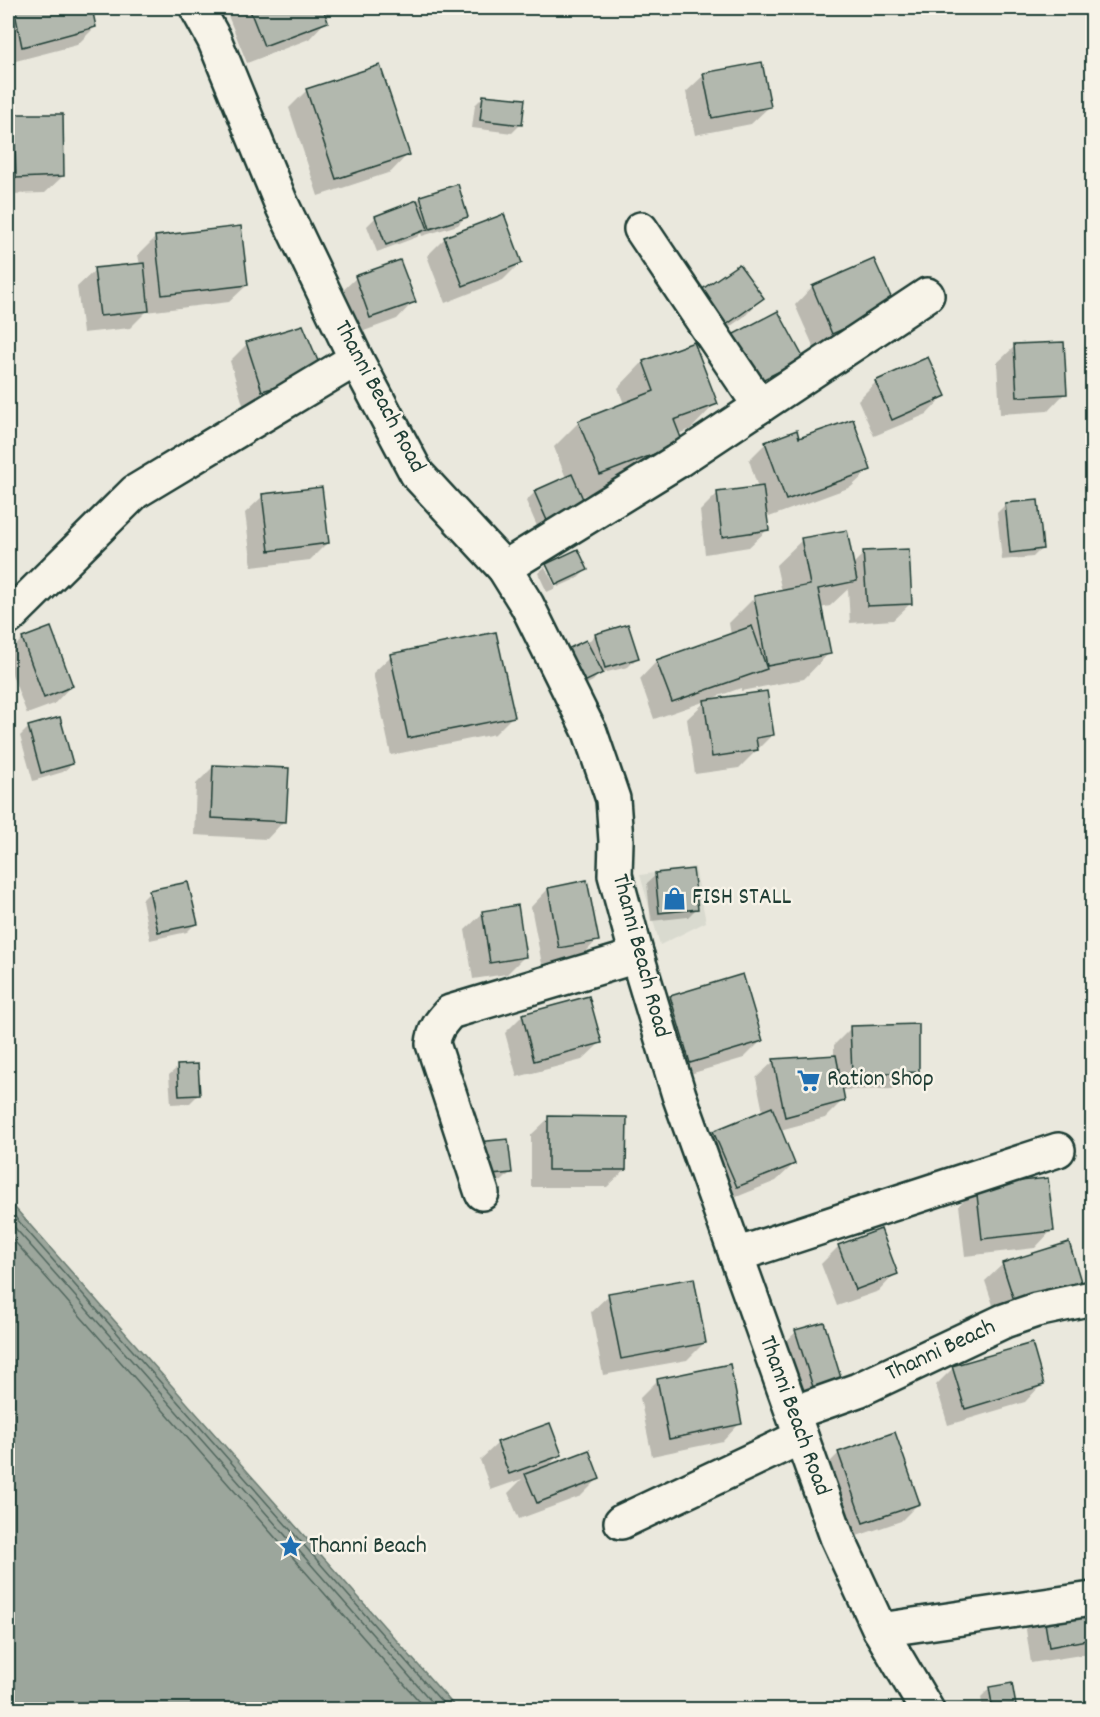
<svg xmlns="http://www.w3.org/2000/svg" width="1100" height="1717" font-family="Dekko,sans-serif">
<style>
.built{fill:#d9dacf}
.water{fill:#9ca69c;stroke:#6a7c72;stroke-width:1.5}
.shadow{fill:#0003}
.lines{fill:none;stroke-linecap:round;stroke-linejoin:round}
.shore{stroke:#51675e;stroke-width:1.5}
.building{fill:#b2b8ae;stroke:#1f3d34;stroke-width:1.5}
.minor-casing{stroke:#1f3d34;stroke-width:38}
.major-casing{stroke:#1f3d34;stroke-width:38}
.minor{stroke:#f7f3e8;stroke-width:33}
.major{stroke:#f7f3e8;stroke-width:33}
.labels{text-anchor:middle;dominant-baseline:central;stroke-width:5;stroke-linejoin:round;paint-order:stroke}
.street-label{font-size:24px;fill:#1f3d34;stroke:#f7f3e8}
.poi-label{font-size:24px;fill:#1f3d34;stroke:#f7f3e8;text-anchor:start}
</style>
<rect width="100%" height="100%" fill="#eae8dd"/>
<filter id="ink" filterUnits="userSpaceOnUse"><feTurbulence type="fractalNoise" baseFrequency=".0167" numOctaves="2"/><feDisplacementMap in="SourceGraphic" scale="12" xChannelSelector="R" yChannelSelector="G"/><feConvolveMatrix kernelMatrix="1 2 1 2 8 2 1 2 1" color-interpolation-filters="sRGB"/></filter>
<g filter="url(#ink)">
<!-- built -->
<polygon class="built" points="695,867 706,922 660,945 640,875"/>
<!-- water -->
<polygon class="water" points="8,1200 457,1709 8,1709"/>
<!-- shadow -->
<g class="shadow">
<polygon points="8,8 90,8 95,27 77,45 8,63"/>
<polygon points="225,8 321,8 326,21 309,39 247,63"/>
<polygon points="704,75 769,107 751,124 695,135 686,92"/>
<polygon points="307,90 408,154 391,172 318,196 289,108"/>
<polygon points="484,96 520,125 512,133 472,128 475,105"/>
<polygon points="15,116 63,176 45,193 8,194 8,123"/>
<polygon points="421,197 466,216 458,225 422,236 421,233 417,237 377,252 367,226 376,217 416,202"/>
<polygon points="156,237 247,285 229,302 146,312 130,328 83,333 77,287 95,270 140,265 138,255"/>
<polygon points="445,238 521,262 503,280 445,303 427,256"/>
<polygon points="873,261 894,306 815,350 795,305 812,287"/>
<polygon points="356,278 414,301 397,319 353,335 338,295"/>
<polygon points="762,298 745,316 708,342 685,309"/>
<polygon points="247,344 304,390 244,408 230,361"/>
<polygon points="693,344 716,403 691,429 678,434 656,468 580,497 540,533 526,501 535,492 566,478 554,447 579,422 624,404 618,388 643,362"/>
<polygon points="1015,346 1065,393 1048,411 1000,414 997,363"/>
<polygon points="714,354 802,359 784,376 738,400"/>
<polygon points="928,359 944,396 927,414 874,436 858,400 875,383"/>
<polygon points="798,440 869,470 851,487 769,517 766,509 767,530 749,547 705,554 700,511 717,494 758,488 749,460 766,443"/>
<polygon points="263,496 327,543 310,560 252,567 245,513"/>
<polygon points="1006,504 1041,549 1033,557 1002,560 997,513"/>
<polygon points="802,540 852,565 864,553 911,603 893,620 850,623 848,589 830,606 820,608 829,653 804,679 741,691 741,688 710,699 772,735 739,768 695,774 687,719 706,701 654,719 640,679 657,661 731,635 729,623 754,598 782,592 776,565"/>
<polygon points="547,565 586,570 578,578 558,587 549,567 545,567 556,588 547,592 538,573"/>
<polygon points="50,629 71,686 54,704 27,714 8,664 8,654 22,639"/>
<polygon points="595,635 637,658 628,667 599,674 593,681 567,694 586,644"/>
<polygon points="391,656 513,716 495,734 391,755 373,673"/>
<polygon points="29,727 72,764 63,772 33,781 20,736"/>
<polygon points="214,766 284,821 267,839 194,835 196,784"/>
<polygon points="656,875 696,909 688,917 651,921 647,883"/>
<polygon points="548,889 597,940 580,958 542,964 531,907"/>
<polygon points="150,892 196,923 187,932 150,940 142,900"/>
<polygon points="483,913 525,956 507,974 473,979 465,930"/>
<polygon points="671,997 761,1041 744,1058 673,1079 653,1015"/>
<polygon points="523,1015 600,1043 582,1060 517,1077 505,1033"/>
<polygon points="851,1028 918,1071 900,1089 841,1090 843,1100 825,1118 780,1130 794,1164 776,1181 719,1204 697,1149 714,1132 763,1112 756,1078 774,1061 834,1056 834,1045"/>
<polygon points="178,1067 199,1094 190,1103 171,1104 169,1075"/>
<polygon points="549,1118 625,1170 607,1187 531,1187 531,1135"/>
<polygon points="507,1141 510,1173 502,1181 473,1184"/>
<polygon points="977,1188 1052,1230 1035,1248 965,1256 959,1205"/>
<polygon points="839,1246 896,1273 879,1291 837,1306 821,1264"/>
<polygon points="1003,1264 1085,1297 1003,1335 985,1281"/>
<polygon points="609,1295 705,1342 687,1360 603,1375 591,1312"/>
<polygon points="796,1332 840,1377 822,1395 795,1403 778,1349"/>
<polygon points="953,1368 1042,1384 1025,1402 948,1425 936,1385"/>
<polygon points="658,1380 740,1423 723,1441 652,1456 640,1398"/>
<polygon points="498,1443 560,1454 547,1467 599,1478 581,1496 519,1519 508,1493 522,1479 491,1490 480,1460"/>
<polygon points="839,1453 918,1504 901,1521 845,1540 821,1471"/>
<polygon points="1092,1598 1092,1649 1087,1654 1031,1663 1025,1623"/>
<polygon points="990,1688 1015,1706 1011,1710 983,1710 981,1697"/>
</g>
<g class="lines">
<!-- shore -->
<g class="shore">
<polyline points="8,1209 449,1710"/>
<polyline points="8,1220 439,1710"/>
<polyline points="8,1234 427,1710"/>
</g>
</g>
<!-- building -->
<g class="building">
<polygon points="14,8 92,8 96,27 22,47"/>
<polygon points="249,8 323,8 328,22 264,46"/>
<polygon points="762,62 771,107 712,118 703,73"/>
<polygon points="380,65 410,155 336,179 306,89"/>
<polygon points="483,95 525,99 522,125 480,120"/>
<polygon points="14,114 63,114 64,176 16,178"/>
<polygon points="458,184 468,217 430,229 420,196"/>
<polygon points="417,200 428,229 386,245 375,216"/>
<polygon points="504,214 522,263 463,286 444,237"/>
<polygon points="241,226 248,285 162,295 155,236"/>
<polygon points="874,259 895,306 832,334 812,286"/>
<polygon points="400,260 416,302 370,318 355,276"/>
<polygon points="144,263 149,311 100,316 94,268"/>
<polygon points="739,264 764,298 726,325 701,290"/>
<polygon points="778,311 804,359 756,383 730,336"/>
<polygon points="303,325 323,373 262,391 246,342"/>
<polygon points="694,342 718,404 674,420 683,443 600,475 578,421 654,391 643,361"/>
<polygon points="1064,342 1067,394 1017,397 1014,344"/>
<polygon points="928,357 946,396 892,420 875,381"/>
<polygon points="853,419 871,470 786,500 765,442 797,430 799,438"/>
<polygon points="572,474 587,508 549,525 534,491"/>
<polygon points="763,486 769,530 722,537 717,492"/>
<polygon points="322,487 329,543 269,551 262,494"/>
<polygon points="1038,500 1043,549 1010,553 1005,503"/>
<polygon points="847,530 857,581 818,589 831,654 767,666 754,596 810,585 801,538"/>
<polygon points="578,549 588,570 556,585 546,564"/>
<polygon points="909,549 912,604 867,606 863,551"/>
<polygon points="628,624 639,658 605,668 595,634"/>
<polygon points="752,626 767,669 672,702 656,660"/>
<polygon points="51,627 73,686 44,698 22,638"/>
<polygon points="496,632 515,717 408,738 390,654"/>
<polygon points="586,640 603,673 576,686 559,653"/>
<polygon points="767,691 774,735 756,738 758,750 712,757 704,700"/>
<polygon points="60,717 73,764 41,773 28,726"/>
<polygon points="213,765 289,768 286,822 211,818"/>
<polygon points="693,869 698,909 659,913 655,873"/>
<polygon points="587,880 599,941 559,948 548,888"/>
<polygon points="188,882 198,924 158,932 149,890"/>
<polygon points="518,905 526,957 490,963 482,911"/>
<polygon points="743,974 763,1041 690,1063 670,996"/>
<polygon points="589,996 602,1043 534,1061 522,1014"/>
<polygon points="919,1024 919,1072 852,1074 850,1026"/>
<polygon points="836,1055 845,1101 785,1117 773,1059"/>
<polygon points="198,1064 200,1095 179,1096 177,1065"/>
<polygon points="772,1107 795,1164 737,1187 713,1131"/>
<polygon points="548,1116 627,1117 626,1170 548,1170"/>
<polygon points="508,1139 512,1173 481,1176 477,1142"/>
<polygon points="1048,1178 1054,1231 982,1239 976,1186"/>
<polygon points="881,1229 898,1274 855,1290 838,1245"/>
<polygon points="1069,1242 1086,1298 1020,1319 1002,1263"/>
<polygon points="694,1278 706,1343 621,1359 608,1293"/>
<polygon points="824,1322 841,1378 813,1387 795,1330"/>
<polygon points="1032,1343 1044,1385 965,1409 952,1366"/>
<polygon points="730,1364 742,1424 669,1439 657,1379"/>
<polygon points="550,1423 562,1455 509,1474 497,1442"/>
<polygon points="895,1432 920,1504 863,1523 838,1452"/>
<polygon points="589,1450 600,1479 537,1503 525,1474"/>
<polygon points="1092,1596 1092,1639 1049,1647 1042,1604"/>
<polygon points="1012,1683 1016,1706 993,1710 989,1687"/>
</g>
<g class="lines">
<defs>
<g id="minor">
<polyline points="641,229 760,406"/>
<polyline points="504,568 676,462 927,295"/>
<polyline points="8,618 135,492 356,359"/>
<path d="M482 1193 433 1044C434 1030 441 1022 450 1012L637 956"/>
<polyline points="736,1255 1058,1150"/>
<polyline points="793,1413 858,1390 1004,1321 1036,1310 1092,1298"/>
<polyline points="621,1522 801,1437"/>
<polyline points="880,1630 1092,1599"/>
</g>
<polyline id="major" points="197,8 214,39 281,203 356,359 417,474 504,568 527,605 590,732 613,799 616,841 615,875 637,956 679,1095 837,1537 880,1630 927,1710"/>
</defs>
<!-- minor casing -->
<use href="#minor" class="minor-casing"/>
<!-- major casing -->
<use href="#major" class="major-casing"/>
<!-- minor -->
<use href="#minor" class="minor"/>
<!-- major -->
<use href="#major" class="major"/>
</g>
</g>
<!-- icons -->
<defs>
<symbol id="shop-bare" viewBox="-9 -9 18 18"><path d="M-5-2.5h2.3a2.7 3.5 0 0 1 5.4 0H5L5.5 6h-11ZM-1.5-2.5h3a1.5 2.3 0 0 0-3 0Z" fill="#1f6fb2" stroke="#f7f3e8" stroke-width="2.5" paint-order="stroke"/></symbol>
<symbol id="supermarket-bare" viewBox="-9 -9 18 18"><path d="M-6-5.5h2.5l.6 2H6L4.5 2H-2.5L-4.4-4H-6ZM-1.5 3.2a1.3 1.3 0 1 0 .1 0ZM3 3.2a1.3 1.3 0 1 0 .1 0Z" fill="#1f6fb2" stroke="#f7f3e8" stroke-width="2.5" paint-order="stroke"/></symbol>
<symbol id="sight-bare" viewBox="-9 -9 18 18"><path d="M0-6L1.8-2.2L6-1.7L2.9 1.2L3.7 5.4L0 3.3L-3.7 5.4L-2.9 1.2L-6-1.7L-1.8-2.2Z" fill="#1f6fb2" stroke="#f7f3e8" stroke-width="2.5" paint-order="stroke"/></symbol>
</defs>
<g fill-rule="evenodd">
<use href="#shop-bare" x="658" y="882" width="33" height="33"/>
<use href="#supermarket-bare" x="792" y="1064" width="33" height="33"/>
<use href="#sight-bare" x="274" y="1530" width="33" height="33"/>
</g>
<g class="labels">
<!-- street labels -->
<g class="street-label">
<text transform="translate(379 397) rotate(62)">Thanni Beach Road</text>
<text transform="translate(640 956) rotate(75)">Thanni Beach Road</text>
<text transform="translate(941 1351) rotate(-25)">Thanni Beach</text>
<text transform="translate(794 1416) rotate(70)">Thanni Beach Road</text>
</g>
<!-- poi labels -->
<g class="poi-label">
<text x="692" y="898">FISH STALL</text>
<text x="827" y="1080">Ration Shop</text>
<text x="309" y="1547">Thanni Beach</text>
</g>
</g>
<!-- margin -->
<rect width="1100" height="1717" fill="none" stroke="#f7f3e8" stroke-width="30"/>
<rect x="15" y="15" width="1070" height="1687" fill="none" stroke="#1f3d34" stroke-width="2" filter="url(#ink)"/>
</svg>
